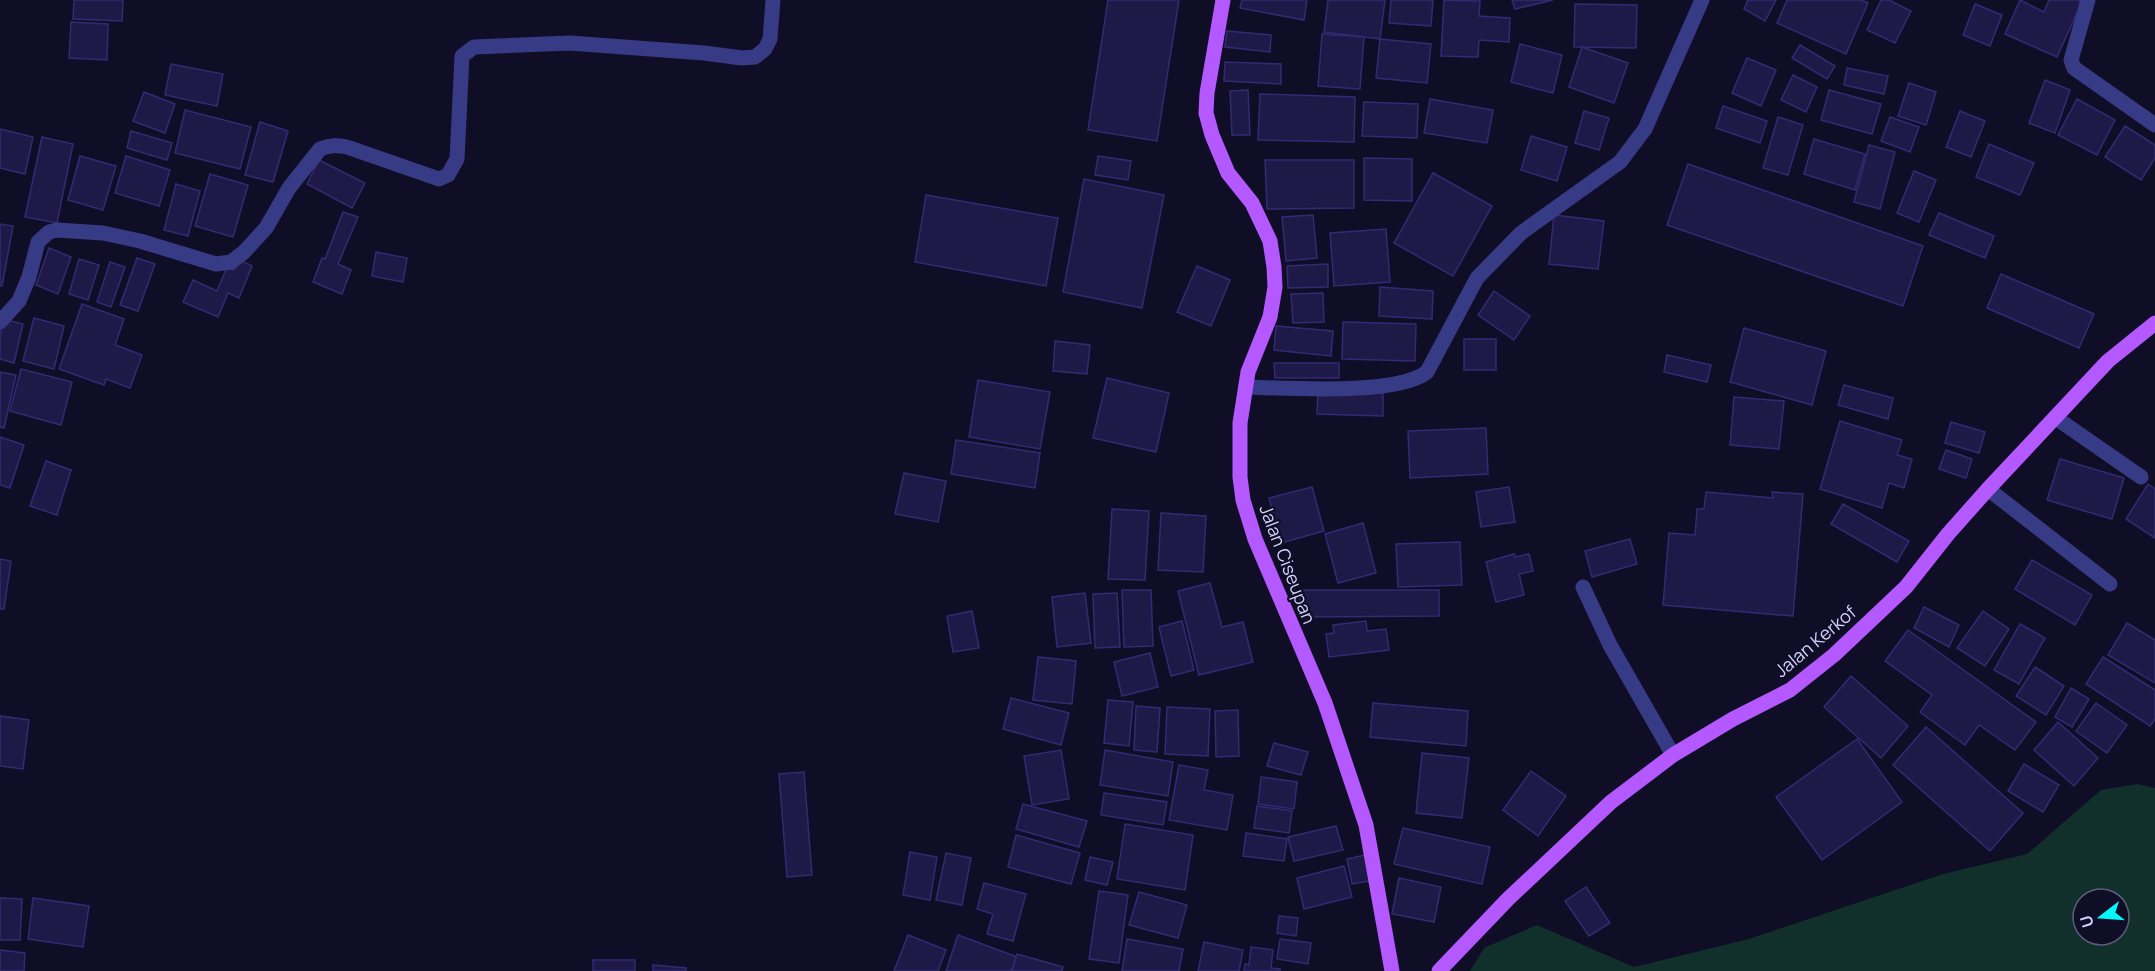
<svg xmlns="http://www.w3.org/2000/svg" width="2155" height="971" font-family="Manrope,sans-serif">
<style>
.green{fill:#11302c;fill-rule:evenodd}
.building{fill:#1f1947;stroke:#332a74;stroke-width:1.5}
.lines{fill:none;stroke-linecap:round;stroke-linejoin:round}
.minor{stroke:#373b86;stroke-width:15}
.major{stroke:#b359ff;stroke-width:15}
.labels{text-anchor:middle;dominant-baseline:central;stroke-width:4.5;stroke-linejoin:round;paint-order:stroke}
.street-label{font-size:18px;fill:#d4d2ff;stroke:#100e26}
</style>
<rect width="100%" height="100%" fill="#100e26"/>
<!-- green -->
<path class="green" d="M2137 784 2155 788V971H1470L1484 948 1537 925 1634 967 1749 939 1943 874 2027 854 2101 790ZM2083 899H2119V935H2083Z"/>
<!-- building -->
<g class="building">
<polygon points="74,0 123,0 122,21 73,19"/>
<polygon points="1108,0 1179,0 1157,141 1088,130"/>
<polygon points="1242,0 1307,0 1304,20 1240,8"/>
<polygon points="1328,0 1385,0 1380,39 1324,32"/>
<polygon points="1391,0 1433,0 1431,26 1389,23"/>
<polygon points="1444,0 1480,1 1479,16 1510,18 1509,42 1479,40 1478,57 1441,56"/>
<polygon points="1512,0 1553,0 1515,9"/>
<polygon points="1748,0 1776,0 1765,21 1744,9"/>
<polygon points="1787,0 1861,0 1868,3 1846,54 1777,23"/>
<polygon points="1881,0 1889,0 1911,11 1895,43 1867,30"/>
<polygon points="2020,0 2044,12 2049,0 2077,0 2082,2 2057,57 2005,34"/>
<polygon points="1575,4 1637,5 1636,48 1574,47"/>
<polygon points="1975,4 2002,15 1990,46 1963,35"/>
<polygon points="71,22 108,24 107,60 69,58"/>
<polygon points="1227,31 1271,35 1270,52 1225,47"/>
<polygon points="1322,34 1364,37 1360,89 1318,86"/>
<polygon points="1380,39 1431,44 1427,83 1376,78"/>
<polygon points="1520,44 1562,55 1553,93 1511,82"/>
<polygon points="1800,45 1835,66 1827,79 1792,58"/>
<polygon points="1582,47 1628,63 1614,103 1569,87"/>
<polygon points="1747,58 1776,70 1761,106 1732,93"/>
<polygon points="1225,62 1281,64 1281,84 1224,81"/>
<polygon points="171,64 223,74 217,106 165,95"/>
<polygon points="1847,68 1888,76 1884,94 1844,85"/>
<polygon points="1793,75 1817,87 1806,112 1781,100"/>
<polygon points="2045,80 2070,90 2055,133 2029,123"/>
<polygon points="1909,83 1936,92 1926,125 1898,116"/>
<polygon points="1248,90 1250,135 1232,135 1230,91"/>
<polygon points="1829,90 1881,104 1872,134 1821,120"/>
<polygon points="144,92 175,104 165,133 133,121"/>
<polygon points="1260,94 1355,97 1354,142 1258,140"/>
<polygon points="1430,99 1493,110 1487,143 1424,133"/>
<polygon points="2077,99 2115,120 2097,155 2058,135"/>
<polygon points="1364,102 1418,104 1417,138 1362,136"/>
<polygon points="1723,106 1767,121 1760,143 1716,128"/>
<polygon points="185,110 251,127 240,169 175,153"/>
<polygon points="1584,111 1609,118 1599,150 1575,143"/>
<polygon points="1960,111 1985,121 1971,157 1946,147"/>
<polygon points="1778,117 1803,125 1788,175 1763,168"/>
<polygon points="1890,117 1919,127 1910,152 1881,141"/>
<polygon points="260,122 288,131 273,182 245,175"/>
<polygon points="2125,126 2155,145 2155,158 2141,180 2105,157"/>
<polygon points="0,129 33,137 25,174 0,168"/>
<polygon points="131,131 172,143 167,160 127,148"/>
<polygon points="1531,136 1567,147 1557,181 1521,170"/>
<polygon points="42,137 73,144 57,223 25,217"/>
<polygon points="1814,139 1865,154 1855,190 1804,174"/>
<polygon points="1989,144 2034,163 2020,195 1976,177"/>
<polygon points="1869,145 1895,152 1880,209 1854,202"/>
<polygon points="80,156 116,166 103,210 68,200"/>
<polygon points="126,156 170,170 159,206 115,193"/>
<polygon points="1098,156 1131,161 1128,180 1095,175"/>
<polygon points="1364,158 1412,159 1412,201 1364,200"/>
<polygon points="319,160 365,183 352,208 307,184"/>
<polygon points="1265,160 1354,160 1354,208 1267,209"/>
<polygon points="1688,164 1923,246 1903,306 1667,225"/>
<polygon points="1914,171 1936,180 1919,222 1897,213"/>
<polygon points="1433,173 1492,206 1453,276 1394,243"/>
<polygon points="210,174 248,185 233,237 195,226"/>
<polygon points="1084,179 1164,195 1142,308 1063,292"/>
<polygon points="176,184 200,191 188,236 164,230"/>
<polygon points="926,195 1058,218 1046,286 915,262"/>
<polygon points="343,212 358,217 338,264 351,270 342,294 313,282 322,258 325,259"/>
<polygon points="1939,213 1994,236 1985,258 1929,235"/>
<polygon points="1313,215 1317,258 1286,261 1282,217"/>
<polygon points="1554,215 1604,221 1598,269 1549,264"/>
<polygon points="0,224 13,226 2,286 0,286"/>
<polygon points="1386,229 1390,282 1334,286 1330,233"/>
<polygon points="49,248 71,257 58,294 36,285"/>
<polygon points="376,252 407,258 403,282 372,276"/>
<polygon points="137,258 155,264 138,311 120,305"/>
<polygon points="79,259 99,265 88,300 69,294"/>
<polygon points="238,259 252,266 239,298 228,293 218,317 183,302 193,280 217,291 227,267 234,270"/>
<polygon points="110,262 125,267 111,307 97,302"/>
<polygon points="1328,264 1328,287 1288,288 1287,266"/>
<polygon points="1197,266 1230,280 1211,326 1177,312"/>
<polygon points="2001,274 2094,314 2079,348 1987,308"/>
<polygon points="1380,287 1433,291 1432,319 1379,316"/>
<polygon points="1494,291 1530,316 1514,340 1478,315"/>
<polygon points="1323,293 1324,322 1293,323 1291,294"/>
<polygon points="82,304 124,319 115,345 142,355 130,388 106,379 104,385 59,369"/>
<polygon points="34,318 64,326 54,369 23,361"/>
<polygon points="3,319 23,324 14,363 0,359 0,335"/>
<polygon points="1343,322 1416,324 1415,361 1342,359"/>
<polygon points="1276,326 1333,331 1331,356 1274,350"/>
<polygon points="1744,328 1826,351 1812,405 1730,382"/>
<rect x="1464" y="339" width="32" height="31"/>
<polygon points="1055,341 1090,345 1087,374 1053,371"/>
<polygon points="1667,355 1711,365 1707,382 1664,372"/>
<polygon points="1274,363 1339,363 1339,378 1275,378"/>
<polygon points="21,369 72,382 61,425 10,411"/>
<polygon points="0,372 16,375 4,428 0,427"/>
<polygon points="1107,378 1169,393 1156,452 1093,438"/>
<polygon points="978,380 1050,392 1040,449 969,437"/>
<polygon points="1844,385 1893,398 1888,419 1838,405"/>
<polygon points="1318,391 1383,393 1383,416 1317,414"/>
<polygon points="1734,397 1784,401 1779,449 1730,445"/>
<polygon points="1840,421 1902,440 1897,455 1912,459 1904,488 1889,483 1882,508 1820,489"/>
<polygon points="1951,422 1985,432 1979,453 1945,443"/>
<polygon points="1486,428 1488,474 1410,478 1408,431"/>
<polygon points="0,437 24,445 10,488 0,485"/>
<polygon points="956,440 1040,453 1035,488 951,474"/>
<polygon points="1946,450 1972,459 1966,478 1939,469"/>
<polygon points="2060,459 2124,478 2112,519 2047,500"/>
<polygon points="46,461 71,470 57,515 30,506"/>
<polygon points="904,473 946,481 938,522 895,514"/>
<polygon points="2148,484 2155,489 2155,538 2126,519"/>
<polygon points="1312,487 1324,531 1281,543 1269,498"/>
<polygon points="1509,487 1515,522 1481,527 1476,492"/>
<polygon points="1706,492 1773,498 1772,492 1803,494 1793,616 1663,605 1669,533 1695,535 1697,509 1704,509"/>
<polygon points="1843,504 1909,541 1897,562 1831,524"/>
<polygon points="1112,509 1149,511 1145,580 1108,579"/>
<polygon points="1161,513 1206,516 1203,572 1158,570"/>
<polygon points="1363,523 1376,573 1338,583 1325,534"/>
<polygon points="1630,539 1637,564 1592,577 1585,551"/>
<polygon points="1460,542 1462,585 1398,587 1396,544"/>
<polygon points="1514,554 1515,557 1529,554 1533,571 1519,574 1524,595 1496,602 1486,562"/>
<polygon points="0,559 11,561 4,609 0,609"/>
<polygon points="2032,560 2092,595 2075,625 2015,589"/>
<polygon points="1210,583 1222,627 1243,622 1253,662 1199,675 1178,591"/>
<polygon points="1122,590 1151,590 1153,646 1124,647"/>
<polygon points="1299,590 1439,590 1439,616 1300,617"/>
<polygon points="1085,593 1091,643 1057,647 1052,597"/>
<polygon points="1117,593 1120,647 1095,648 1093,594"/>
<polygon points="1924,607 1959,625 1949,647 1914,628"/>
<polygon points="972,611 979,648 953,652 947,616"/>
<polygon points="1983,611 2009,629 1985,666 1957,648"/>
<polygon points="1182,621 1194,670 1171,676 1159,627"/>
<polygon points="1366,621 1367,631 1386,629 1389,650 1329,657 1326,634 1334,633 1333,625"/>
<polygon points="2127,623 2155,640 2155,683 2108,655"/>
<polygon points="2020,624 2045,638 2019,684 1994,670"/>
<polygon points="1908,630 2036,722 2015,750 1979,725 1965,745 1920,712 1932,695 1885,661"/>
<polygon points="1150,653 1158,687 1122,696 1114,662"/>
<polygon points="1038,657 1076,661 1072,704 1033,700"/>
<polygon points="2103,657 2155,690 2155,719 2150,726 2086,684"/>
<polygon points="2035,667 2064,686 2046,715 2016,696"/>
<polygon points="1851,676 1908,726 1881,758 1824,707"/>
<polygon points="2071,688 2089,699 2072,727 2055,717"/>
<polygon points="1011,698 1069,713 1061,745 1003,729"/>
<polygon points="1108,700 1133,702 1129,746 1104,743"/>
<polygon points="1373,703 1468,711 1466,746 1370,737"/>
<polygon points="2096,703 2127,725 2107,753 2076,731"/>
<polygon points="1136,706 1160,708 1157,752 1134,750"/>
<polygon points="1167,707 1210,709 1208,756 1165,754"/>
<polygon points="1238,710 1239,756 1216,757 1215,711"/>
<polygon points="0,716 29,720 23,769 0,766"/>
<polygon points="2058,722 2098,758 2074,786 2034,750"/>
<polygon points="1926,727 2023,813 1990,851 1893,765"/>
<polygon points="1857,739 1902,802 1822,860 1776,797"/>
<polygon points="1274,743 1308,752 1301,775 1267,766"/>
<polygon points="1061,750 1069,799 1032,805 1024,756"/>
<polygon points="1105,750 1173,762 1168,796 1100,785"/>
<polygon points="1422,753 1469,758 1462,818 1416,813"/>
<polygon points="2024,764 2059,785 2043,812 2008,791"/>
<polygon points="1179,765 1208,770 1204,790 1233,795 1227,830 1169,820"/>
<polygon points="1531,771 1566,796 1538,836 1503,810"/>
<polygon points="804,772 812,875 787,877 779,774"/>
<polygon points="1261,777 1297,782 1294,809 1258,804"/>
<polygon points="1104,793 1167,802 1163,825 1101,815"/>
<polygon points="1023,804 1087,821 1079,847 1016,829"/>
<polygon points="1257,806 1292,811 1289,833 1254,828"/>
<polygon points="1125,824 1193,835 1185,890 1117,879"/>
<polygon points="1336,826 1343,850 1294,861 1288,837"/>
<polygon points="1403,828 1490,847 1482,884 1394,864"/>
<polygon points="1246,833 1287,839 1284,861 1243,856"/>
<polygon points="1016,835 1080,853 1071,884 1008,867"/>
<polygon points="910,852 937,857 930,900 903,895"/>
<polygon points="946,853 971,858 962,905 936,900"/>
<polygon points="1365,855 1370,881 1352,884 1347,859"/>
<polygon points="1090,857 1113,862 1107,885 1085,880"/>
<polygon points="1344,866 1352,897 1304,909 1297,878"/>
<polygon points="1399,878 1441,887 1434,922 1392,914"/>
<polygon points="984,883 1026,894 1013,941 987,934 993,914 977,909"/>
<polygon points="1586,887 1610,923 1589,936 1565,901"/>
<polygon points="1099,891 1128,895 1119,963 1089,959"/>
<polygon points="1139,892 1187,905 1178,938 1129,925"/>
<polygon points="0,898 22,899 20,940 0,940"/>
<polygon points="33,898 89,906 83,947 28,939"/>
<polygon points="1279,916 1298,918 1296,936 1277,933"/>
<polygon points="908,935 946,950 938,971 894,971"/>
<polygon points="958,935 1017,957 1011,971 946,971"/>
<polygon points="1127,939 1183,949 1179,971 1122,971"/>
<polygon points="1280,939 1311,943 1308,964 1277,959"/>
<polygon points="1204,942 1243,950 1239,971 1198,971"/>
<polygon points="1251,947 1273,950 1271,968 1280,969 1280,971 1244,971 1245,964 1249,965"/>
<polygon points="0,950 25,953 24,971 0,971"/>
<polygon points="1017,954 1063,967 1062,971 1012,971"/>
<rect x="593" y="960" width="42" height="11"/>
<polygon points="653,965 686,968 686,971 653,971"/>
</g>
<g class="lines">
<!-- minor -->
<g class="minor">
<polyline points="2088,0 2071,60 2074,68 2155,125"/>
<path d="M0 322 19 301 29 277 38 242 49 232 57 230 103 233 140 241 216 264 231 262 244 252 266 228 289 188 320 149C330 145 337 145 347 147L439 179 448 175 457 159 462 56 474 47 570 43 704 53 742 58 755 57 765 49 770 39 773 0"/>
<path d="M1246 387C1287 388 1396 396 1427 372L1477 278 1521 233 1620 162 1645 129 1702 0"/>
<polyline points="2056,418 2141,477"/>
<polyline points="1988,489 2110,584"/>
<polyline points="1583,587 1610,645 1673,755"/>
</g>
<!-- major -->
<g class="major">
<polyline points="1223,0 1207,93 1206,113 1212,135 1228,173 1252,203 1270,241 1274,267 1275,287 1270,317 1248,372 1240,423 1240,477 1243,500 1255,539 1325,703 1366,825 1392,971"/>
<polyline points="1439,971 1508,899 1611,802 1673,755 1733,719 1790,690 1834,655 1906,587 1948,534 1988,489 2108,361 2155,323"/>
</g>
</g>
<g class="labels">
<!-- street labels -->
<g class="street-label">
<text transform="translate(1288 564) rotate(69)">Jalan Ciseupan</text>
<text transform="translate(1815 641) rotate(-40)">Jalan Kerkof</text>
</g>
</g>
<!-- north arrow -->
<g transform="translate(2101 917) rotate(253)"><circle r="28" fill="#100e26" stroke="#5e5c7d" stroke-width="1.5"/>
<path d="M0-4.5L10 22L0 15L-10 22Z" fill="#00f9fd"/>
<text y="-9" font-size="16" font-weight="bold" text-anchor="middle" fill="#d4d2ff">U</text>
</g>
</svg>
